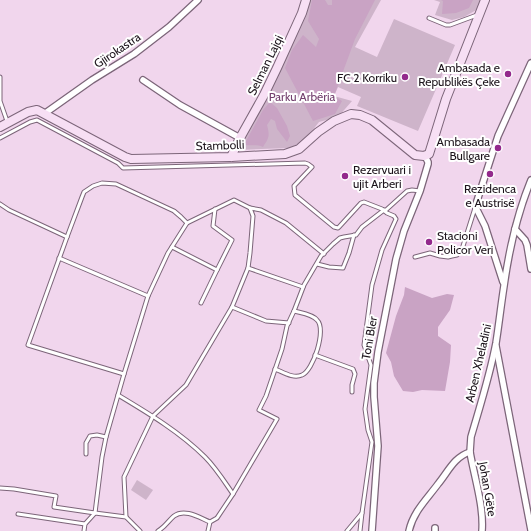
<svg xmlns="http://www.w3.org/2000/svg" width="531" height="531" font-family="Cabin,sans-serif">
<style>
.green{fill:#ceb4ca}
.forest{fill:#c9a3c4}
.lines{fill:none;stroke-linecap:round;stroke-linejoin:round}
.lane-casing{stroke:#7c6579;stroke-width:5}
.street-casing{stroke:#7c6579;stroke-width:8}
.secondary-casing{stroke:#7c6579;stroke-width:10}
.lane{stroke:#fff;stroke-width:3}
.street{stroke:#fff;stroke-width:5.5}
.secondary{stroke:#f7dff4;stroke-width:8}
.poi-dot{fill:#93298c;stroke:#fff;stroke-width:1.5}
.labels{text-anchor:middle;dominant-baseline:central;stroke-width:4;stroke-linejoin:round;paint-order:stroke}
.street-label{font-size:12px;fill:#1d141c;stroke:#fff}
.poi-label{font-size:12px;fill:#1d141c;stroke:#fff;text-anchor:end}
.park-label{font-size:12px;fill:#74426f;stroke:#fff}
</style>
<rect width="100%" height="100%" fill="#f1d6ed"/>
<!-- green -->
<g class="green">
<polygon points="309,0 381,0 355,47 377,57 394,19 455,45 418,131 357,106 361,97 338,87 334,96 352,101 338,117 319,122 304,141 289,148 238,150"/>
<polygon points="434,0 481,0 478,9 464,17 452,20 435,15 440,2"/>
<polygon points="137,480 153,490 146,500 131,490"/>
</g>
<!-- forest -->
<g class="forest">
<polygon points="312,0 325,0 328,5 332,5 332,0 375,0 355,39 334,96 342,101 335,114 313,121 285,68 292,50 303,35 316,47 319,39 308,21"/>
<polygon points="441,0 473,0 469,8 456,13 442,14 443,1"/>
<path d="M270 102 277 108 287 126 290 136 287 142 277 129 275 121 271 119 267 125C270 136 269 138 263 147 257 144 251 146 245 145L246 141 263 110Z"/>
<polygon points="405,287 432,298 447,294 454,295 450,310 438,327 438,336 451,345 450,362 445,391 422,390 413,392 403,391 394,376 391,362 386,353 396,316 404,295"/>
</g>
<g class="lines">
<defs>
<g id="lane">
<polyline points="429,18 446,25 450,25 477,15"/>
<polyline points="0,77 0,101 7,121"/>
<polyline points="0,138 30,122 37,120 118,163 123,168 305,163 308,164 312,167 294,186 295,195 334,227 338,228 339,227 361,203 364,202 382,209 387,213 394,216 396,219 382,250 372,285 364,345 371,365 365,409 368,430 372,442 362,513 347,531"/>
<polyline points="0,204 9,210 67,237"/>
<polyline points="250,208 261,210 286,223 324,254"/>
<polyline points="215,209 213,226 232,240 217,270"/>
<polyline points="172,247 217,270 201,303"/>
<polyline points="415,257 430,253 440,256 448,257 452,256 457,255 460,252 463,246 475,208"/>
<polyline points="59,258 148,296"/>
<polyline points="317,264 329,267 343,268 349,253 354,235"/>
<polyline points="248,268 303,287"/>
<polyline points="315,355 353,369 355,374 352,385 352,392"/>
<path d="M275 369C283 372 293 379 302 375 313 371 327 329 317 320 312 314 301 313 294 311"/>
<polyline points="124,374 28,345 67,237 82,197 84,192 93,186 102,183 116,184 174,211 181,217 187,223"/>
<path d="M118 395C148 413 180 432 205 457 216 468 224 481 233 494"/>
<polyline points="86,454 86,443 90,436 97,435 106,437"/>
<polyline points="0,488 14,489 56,496 54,507 95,513 102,457 106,437 124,374 148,296 168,253 187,223 234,200 250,208 253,216 250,253 248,268 232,307"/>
<polyline points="18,514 85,524"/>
<polyline points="126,517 124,477 153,416 186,385 232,307 266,321 289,323"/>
<polyline points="84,531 85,524 95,513 126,517 140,531"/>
<path d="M158 531C165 527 169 520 174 516 185 508 200 518 210 522"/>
<polyline points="208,531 210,522 217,518 233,494 277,419 259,410 266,396 282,349 287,326 294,311 304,285 321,256 333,244 340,238 344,237 356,235 362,227 384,210 386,210 407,191 412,190 420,191"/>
<polyline points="360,531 362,513"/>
</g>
<g id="street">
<polyline points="143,80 180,105 240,138"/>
<polyline points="44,114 92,80 134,54 169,27 198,0"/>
<polyline points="515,229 525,240 527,245 531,269"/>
<polyline points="503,282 485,226 476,208 476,204 498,136 531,63"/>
<polyline points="496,346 531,530"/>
<polyline points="372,531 378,446 374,397 374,383 378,352 396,259 404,231 420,191 428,164 428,162 425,156"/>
<path d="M409 531C413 512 427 499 438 484 448 472 454 457 470 452"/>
<polyline points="435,531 435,528"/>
<path d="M482 531C484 506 474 476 470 452L471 437C480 406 490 375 496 343 499 324 501 305 504 286 509 250 517 214 531 180"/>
</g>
<g id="secondary">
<polyline points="0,127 28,112 37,110 125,157 131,159 231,157 285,154 299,149 318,132 334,121 351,114 360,115 372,120 415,155 424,156 429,154 446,99 485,0"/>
<polyline points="231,157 240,138 264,95 277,68 302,13 306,0"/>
</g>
</defs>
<!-- lane casing -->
<use href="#lane" class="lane-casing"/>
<!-- street casing -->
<use href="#street" class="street-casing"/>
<!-- secondary casing -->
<use href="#secondary" class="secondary-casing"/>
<!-- lane -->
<use href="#lane" class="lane"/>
<!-- street -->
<use href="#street" class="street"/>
<!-- secondary -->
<use href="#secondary" class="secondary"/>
</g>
<!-- markers -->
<g class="poi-dot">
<circle cx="508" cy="74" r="4"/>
<circle cx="405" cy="77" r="4"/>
<circle cx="498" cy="148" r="4"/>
<circle cx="490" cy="174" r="4"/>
<circle cx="345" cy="176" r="4"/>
<circle cx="429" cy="242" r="4"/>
</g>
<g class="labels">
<!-- street labels -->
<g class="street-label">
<text transform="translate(117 50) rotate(-34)">Gjirokastra</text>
<text transform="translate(265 65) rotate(-64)">Selman Lajqi</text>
<text transform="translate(220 145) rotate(-2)">Stambolli</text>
<text transform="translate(369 338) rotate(-80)">Toni Bler</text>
<text transform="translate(478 363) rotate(-77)">Arben Xheladini</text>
<text transform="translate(488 489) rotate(80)">Johan Gëte</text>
</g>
<!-- poi labels -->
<g class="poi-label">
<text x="500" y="67">Ambasada e<tspan x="500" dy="14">Republikës Çeke</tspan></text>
<text x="397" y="77">FC 2 Korriku</text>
<text x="490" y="141">Ambasada<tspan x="490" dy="14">Bullgare</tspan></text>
<text x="353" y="169" text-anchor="start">Rezervuari i<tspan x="353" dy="14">ujit Arberi</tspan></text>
<text x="490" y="188" text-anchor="middle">Rezidenca<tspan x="490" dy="14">e Austrisë</tspan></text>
<text x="437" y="235" text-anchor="start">Stacioni<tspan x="437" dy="14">Policor Veri</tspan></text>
</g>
<!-- park labels -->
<g class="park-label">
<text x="302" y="96">Parku Arbëria</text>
</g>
</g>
</svg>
